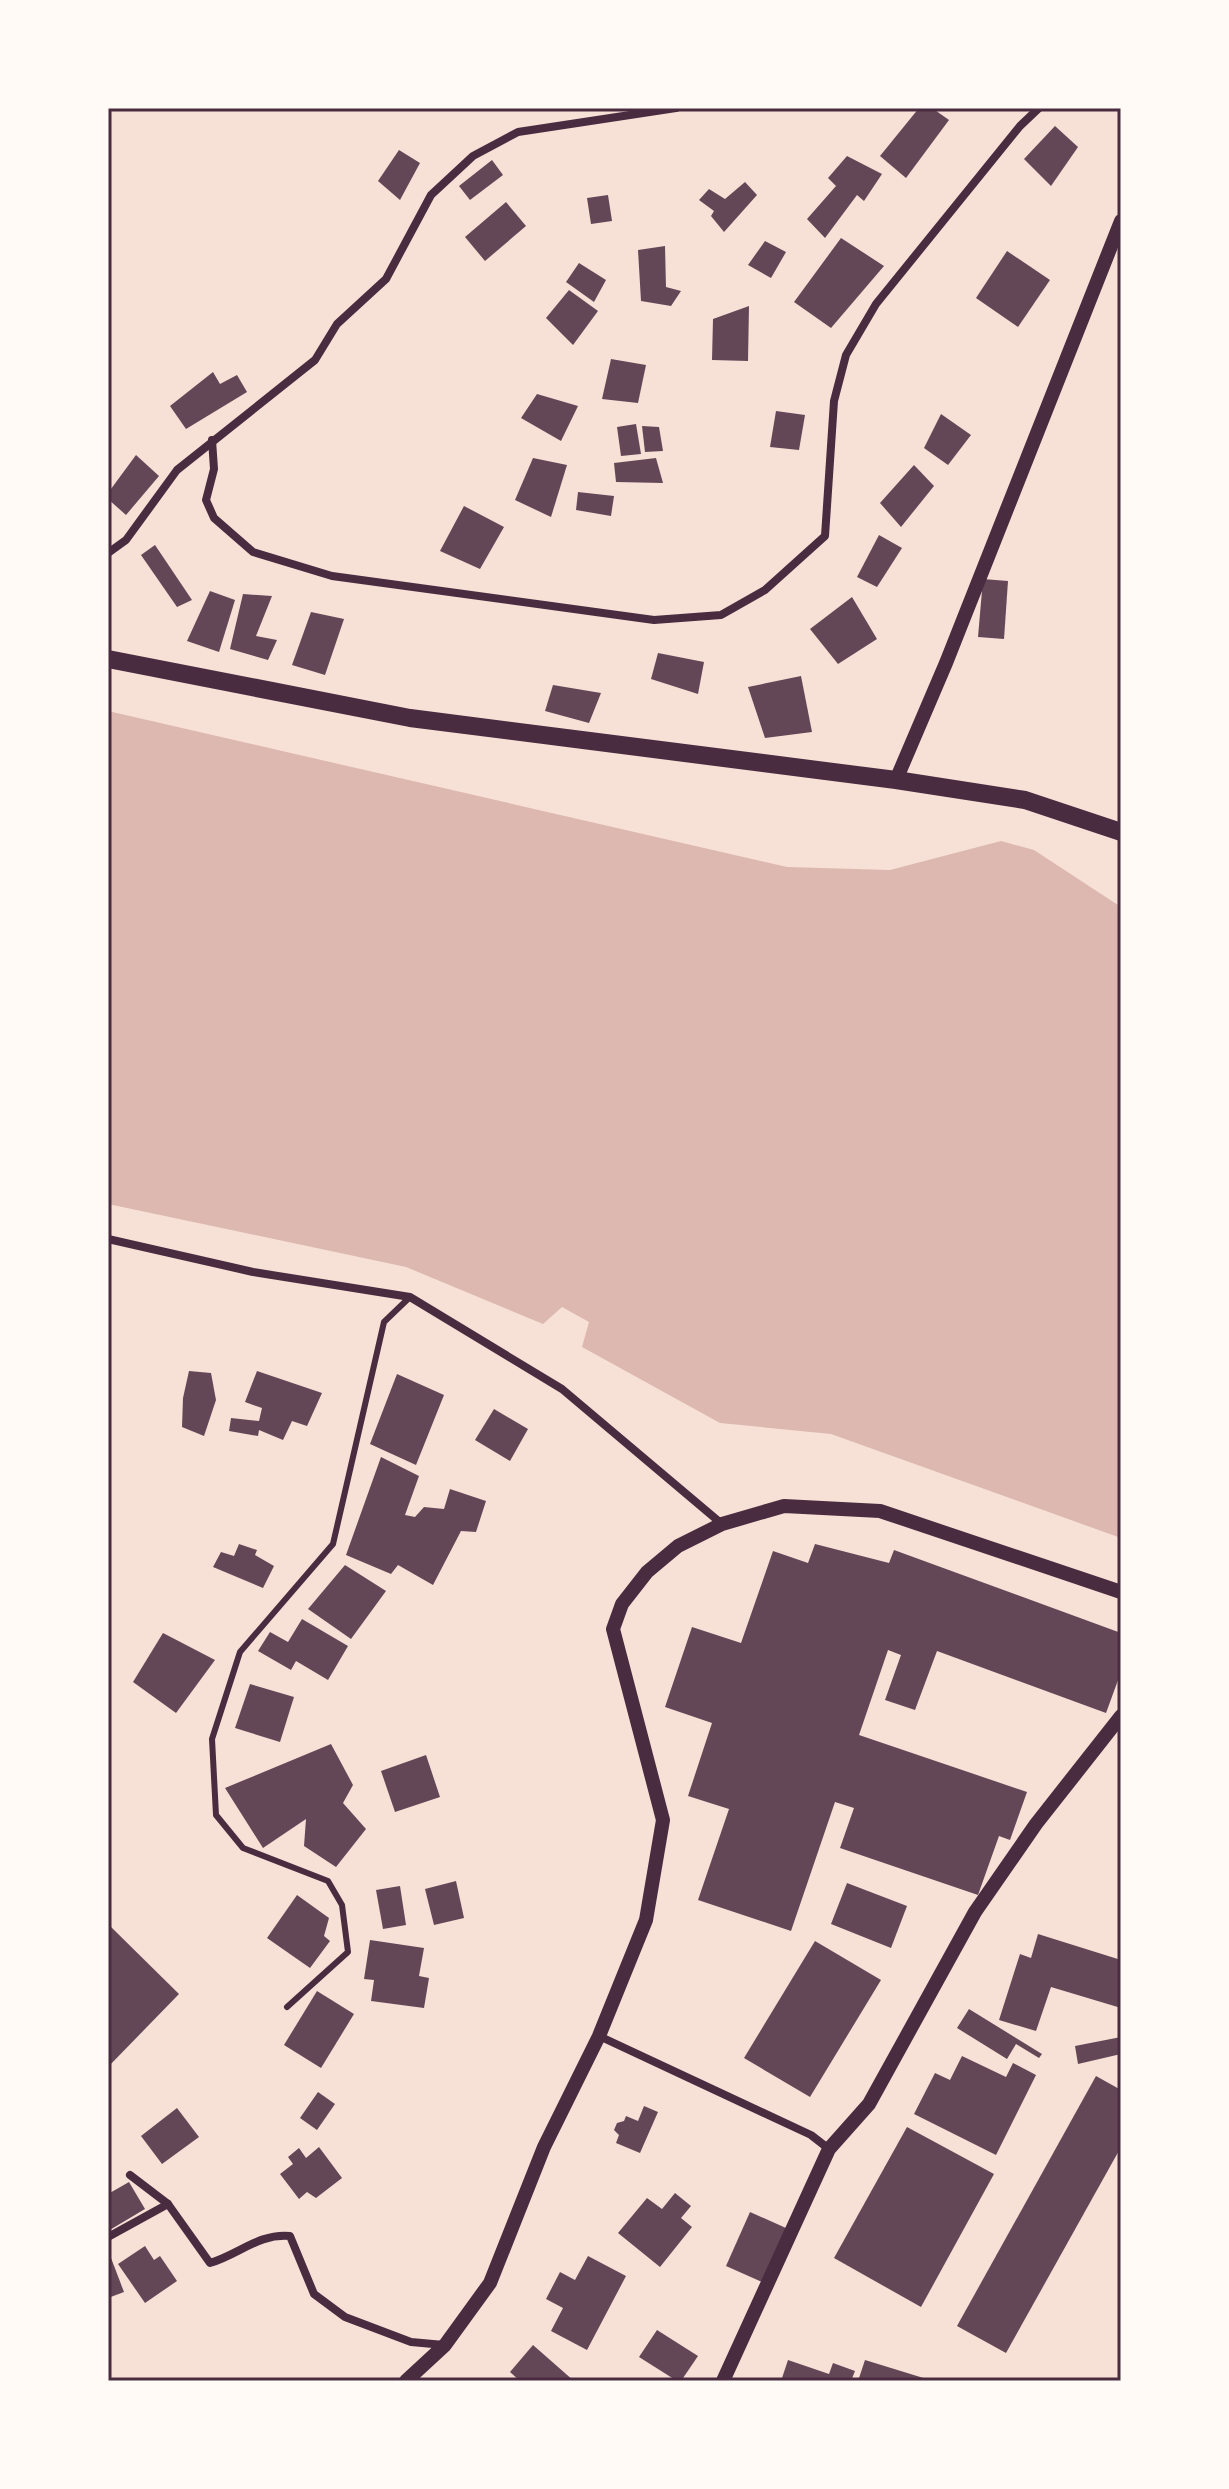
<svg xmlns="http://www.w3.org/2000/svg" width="1229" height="2489" font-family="'Roboto Condensed',sans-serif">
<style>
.water{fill:#dcb8b0}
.building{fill:#644757}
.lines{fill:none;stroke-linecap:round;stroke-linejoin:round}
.service{stroke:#4a2c40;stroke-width:6}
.minor{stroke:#4a2c40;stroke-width:8}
.tertiary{stroke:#4a2c40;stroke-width:14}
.primary{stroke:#4a2c40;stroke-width:18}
.neatline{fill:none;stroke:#4a2c40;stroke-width:3}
</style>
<rect width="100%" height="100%" fill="#f7e1d7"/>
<!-- water -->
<polygon class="water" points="108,711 787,867 890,870 1001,841 1034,850 1121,907 1121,1538 831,1434 720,1423 582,1347 589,1322 562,1307 543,1324 406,1267 108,1204"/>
<!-- building -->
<g class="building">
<polygon points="919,108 932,108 949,120 906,178 880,156"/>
<polygon points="1055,126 1078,147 1051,186 1024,159"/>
<polygon points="399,150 420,163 400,200 378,181"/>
<polygon points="847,156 882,174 864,201 857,195 825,238 807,219 836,186 828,178"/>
<polygon points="492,160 503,175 470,200 459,186"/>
<polygon points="745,182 757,195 724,232 711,216 714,211 699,200 709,189 725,199"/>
<polygon points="608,195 612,221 591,224 587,198"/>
<polygon points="506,202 526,226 485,261 465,237"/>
<polygon points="841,238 884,266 831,328 794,302"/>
<polygon points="765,241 786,252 771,278 748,265"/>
<polygon points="665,246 666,287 681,291 671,306 641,301 638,250"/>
<polygon points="1007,251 1050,280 1018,327 976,298"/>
<polygon points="579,263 606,280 594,302 566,282"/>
<polygon points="569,290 598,311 573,345 546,318"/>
<polygon points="749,306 748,361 712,360 713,319"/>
<polygon points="611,359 646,365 638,403 602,399"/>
<polygon points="213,372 220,384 237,375 247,392 186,429 170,406"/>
<polygon points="537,394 578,406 561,441 521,418"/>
<polygon points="776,411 805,415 799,450 770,447"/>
<polygon points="941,414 971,435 948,465 924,448"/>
<polygon points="636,424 641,454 621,456 617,427"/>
<polygon points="642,426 659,427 663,451 645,452"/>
<polygon points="136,455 159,476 126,515 108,499 108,493"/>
<polygon points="533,458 567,465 551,517 515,500"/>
<polygon points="656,458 663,483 616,482 614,463"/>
<polygon points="914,465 934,486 901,527 880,503"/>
<polygon points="578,492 614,496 611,516 576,510"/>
<polygon points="464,506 504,527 480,569 440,551"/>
<polygon points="879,535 902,548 877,587 857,577"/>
<polygon points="155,545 192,600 177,607 141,555"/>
<polygon points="983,579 1008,581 1004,639 978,637"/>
<polygon points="210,591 235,600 219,652 187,641"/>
<polygon points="243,594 272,596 256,636 277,640 268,660 230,649"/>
<polygon points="852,597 877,639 838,664 810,629"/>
<polygon points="311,612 344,619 325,675 292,665"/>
<polygon points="658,653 704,662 698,694 651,679"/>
<polygon points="801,676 812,732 765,738 748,687"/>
<polygon points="553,685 601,693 589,723 545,711"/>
<polygon points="189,1371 211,1373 216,1400 204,1436 182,1427 183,1398"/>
<polygon points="257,1371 322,1393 307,1426 292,1421 283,1440 259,1430 258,1436 229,1431 231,1418 259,1421 262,1408 245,1402"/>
<polygon points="397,1374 444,1395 416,1465 370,1444"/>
<polygon points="494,1409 528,1429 510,1461 475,1440"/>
<polygon points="381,1457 419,1476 405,1515 415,1517 424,1507 444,1509 450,1489 486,1501 476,1532 461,1531 433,1585 398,1565 391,1574 346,1555"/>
<polygon points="239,1544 257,1550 255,1555 274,1566 263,1588 213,1567 221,1552 234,1556"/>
<polygon points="815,1544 889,1563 894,1550 1121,1633 1121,1672 1106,1713 937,1651 915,1710 885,1700 901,1655 888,1650 859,1735 1027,1792 1010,1840 999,1836 978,1895 840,1848 854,1808 835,1802 791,1931 698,1900 729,1809 688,1796 712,1723 665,1707 692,1627 741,1643 773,1551 808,1563"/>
<polygon points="345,1565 386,1591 351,1639 308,1609"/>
<polygon points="302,1619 348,1646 328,1680 296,1661 291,1670 258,1651 270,1632 288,1642"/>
<polygon points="163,1633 215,1660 176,1713 133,1682"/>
<polygon points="250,1684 294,1697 280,1742 235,1728"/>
<polygon points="331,1744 353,1785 343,1803 366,1829 336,1867 304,1846 306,1819 263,1848 225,1788"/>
<polygon points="426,1755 440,1797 395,1812 381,1771"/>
<polygon points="456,1881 464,1918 434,1925 425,1889"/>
<polygon points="847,1883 907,1906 891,1948 831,1924"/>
<polygon points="400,1886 406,1925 383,1929 376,1890"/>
<polygon points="297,1895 329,1918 324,1936 330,1941 310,1968 267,1938"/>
<polygon points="108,1924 179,1994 108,2067"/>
<polygon points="1038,1934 1121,1960 1121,2008 1051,1987 1036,2031 999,2020 1020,1954 1031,1958"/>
<polygon points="370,1940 424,1948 419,1976 429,1978 424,2008 371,2001 374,1980 364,1979"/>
<polygon points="815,1941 881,1980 810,2097 744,2058"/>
<polygon points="317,1991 354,2014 321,2068 284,2045"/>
<polygon points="969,2009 1042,2054 1039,2058 1016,2044 1007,2059 957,2028"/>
<polygon points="1121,2037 1121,2054 1078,2064 1075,2046"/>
<polygon points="962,2056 1006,2077 1013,2063 1036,2075 996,2155 914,2114 935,2073 950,2080"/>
<polygon points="1096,2076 1121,2090 1121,2147 1006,2353 957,2326"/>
<polygon points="318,2092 335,2104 317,2130 300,2118"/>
<polygon points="644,2106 658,2112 640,2153 616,2143 619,2135 614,2130 617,2123 624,2121 626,2116 638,2121"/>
<polygon points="177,2108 199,2137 162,2164 141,2136"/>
<polygon points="907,2127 994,2174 921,2307 834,2258"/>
<polygon points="319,2147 342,2178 316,2198 307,2192 299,2199 280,2174 293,2164 288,2157 299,2148 306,2158"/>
<polygon points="129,2182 145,2209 108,2231 108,2194"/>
<polygon points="675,2193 691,2206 681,2218 692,2227 660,2267 618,2233 647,2198 662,2209"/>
<polygon points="750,2212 786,2228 762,2282 726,2266"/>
<polygon points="145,2246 154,2260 160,2256 177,2281 145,2303 118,2264"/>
<polygon points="108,2250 124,2292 108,2298"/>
<polygon points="588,2256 626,2276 587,2350 551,2331 563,2308 546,2299 560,2272 575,2280"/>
<polygon points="657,2330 698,2356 681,2381 677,2381 639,2357"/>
<polygon points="533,2345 574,2381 520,2381 510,2372"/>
<polygon points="788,2360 829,2374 833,2363 855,2371 851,2381 781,2381"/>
<polygon points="865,2360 930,2380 929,2381 858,2381"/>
</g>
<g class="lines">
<!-- service -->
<polyline class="service" points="287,2007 348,1952 342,1905 328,1881 243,1848 216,1815 212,1739 240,1652 333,1544 384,1322 410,1297"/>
<!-- minor -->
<g class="minor">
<polyline points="212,440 214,469 206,500 214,518 253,552 332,576 654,620 721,615 765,590 825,536 834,401 846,355 876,304 1020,126 1039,108"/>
<polyline points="108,553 126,540 177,470 315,360 337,324 386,279 431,195 473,156 518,132 676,108"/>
<polyline points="108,1239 253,1272 410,1297 562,1389 722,1524"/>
<polyline points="599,2036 811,2135 829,2149"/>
<path d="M130 2175 168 2204 210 2263C238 2255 259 2233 290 2236L314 2294 345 2317 411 2342 444 2345"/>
<polyline points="108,2237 168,2204"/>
</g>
<!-- tertiary -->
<g class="tertiary">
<polyline points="896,780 946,663 1121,221"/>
<polyline points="406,2381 445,2345 490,2283 544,2147 599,2036 646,1920 663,1820 613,1629 622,1604 647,1572 678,1546 722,1524 784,1506 880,1511 1121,1592"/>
<polyline points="723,2381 829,2149 869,2104 975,1912 1036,1824 1121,1716"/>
</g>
<!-- primary -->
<polyline class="primary" points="108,659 410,718 896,780 1025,800 1121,832"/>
</g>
<!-- border -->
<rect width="1229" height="2489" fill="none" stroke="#fffaf5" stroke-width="220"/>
<rect x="110" y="110" width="1009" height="2269" class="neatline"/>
</svg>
